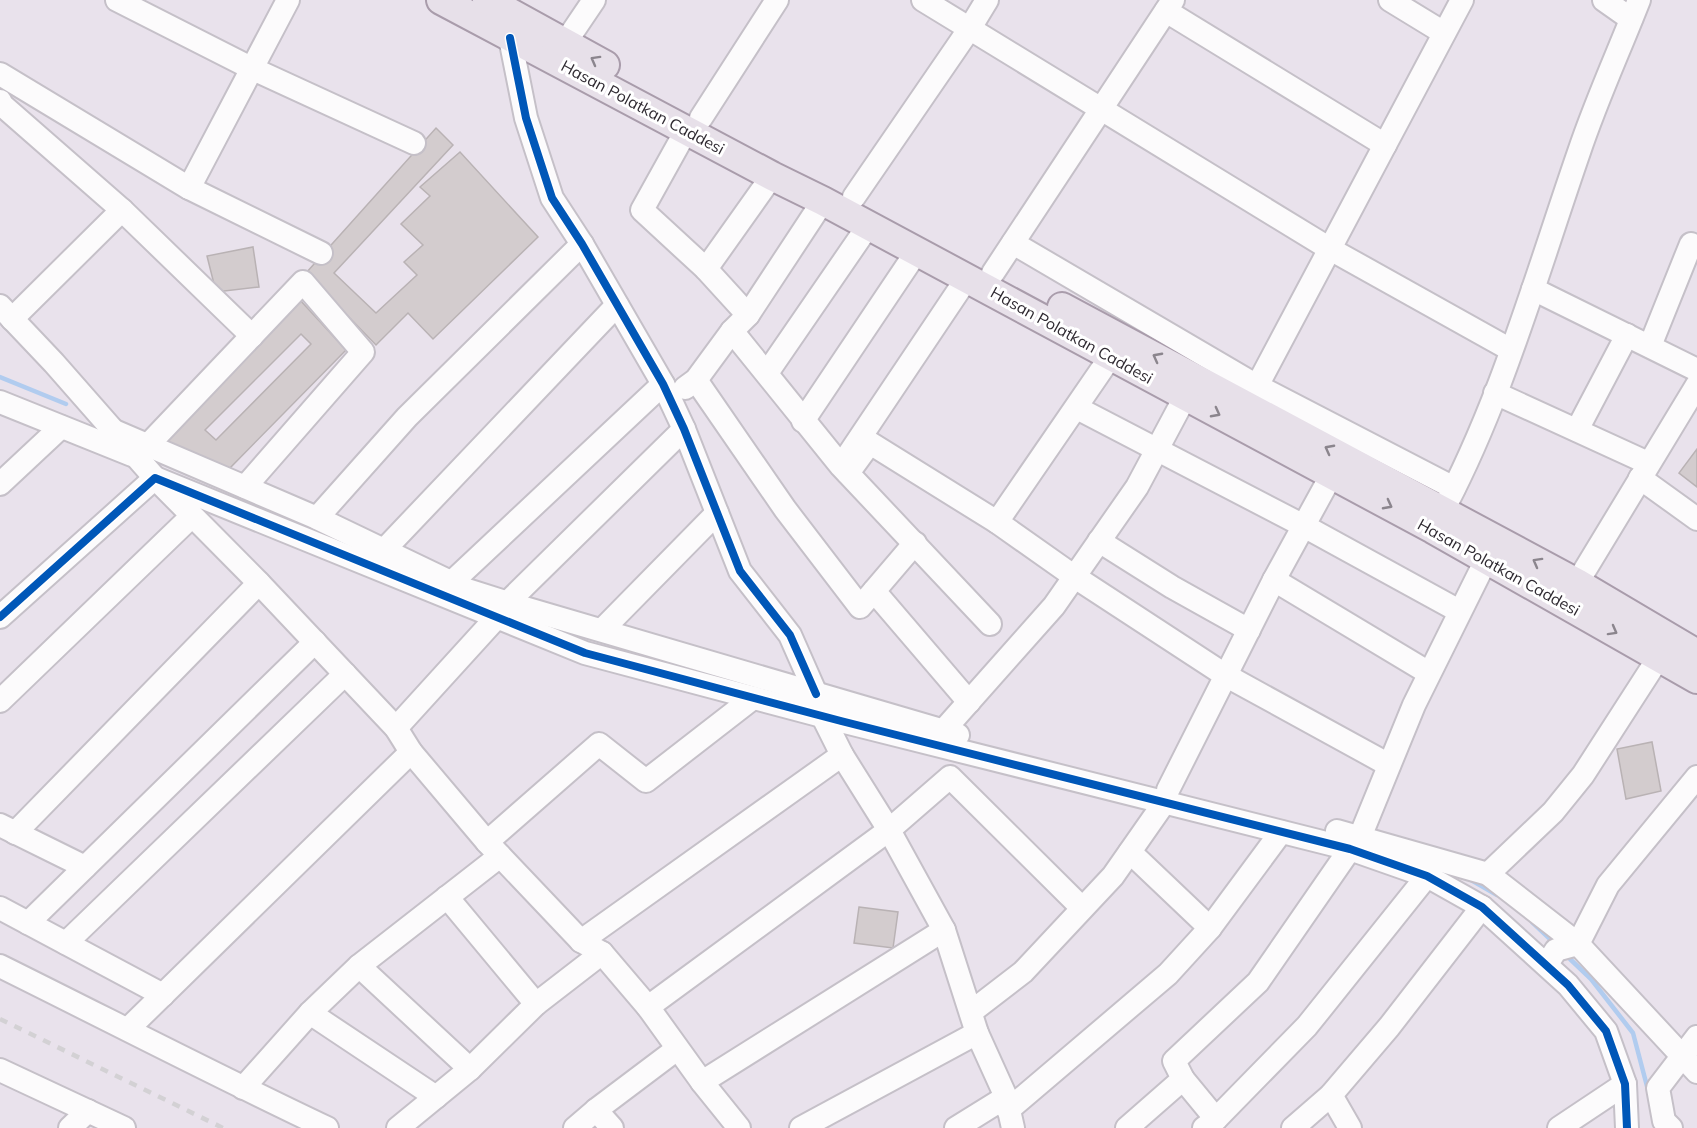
<svg xmlns="http://www.w3.org/2000/svg" width="1697" height="1128" font-family="Mulish,sans-serif">
<style>
.lines{fill:none;stroke-linecap:round;stroke-linejoin:round}
.stream{stroke:#b1ccef;stroke-width:4.5}
.building{fill:#d3ccce;stroke:#b9b2b4;stroke-width:1.5;fill-rule:evenodd}
.minor-casing{stroke:#c5c0c8;stroke-width:26}
.major-casing{stroke:#a99cab;stroke-width:32}
.minor{stroke:#fcfbfc;stroke-width:22}
.major{stroke:#e7e0e9;stroke-width:28}
.rail{stroke:#d3d1d4;stroke-width:4.5;stroke-dasharray:8 8;stroke-linecap:butt}
.cycleway-casing{stroke:#fff;stroke-width:11}
.cycleway{stroke:#0057b8;stroke-width:8}
.oneway{stroke:#8b858d}
.labels{text-anchor:middle;dominant-baseline:central;stroke-width:6;stroke-linejoin:round;paint-order:stroke}
.street-label{font-size:16px;fill:#2f2a31;stroke:#fff}
</style>
<rect width="100%" height="100%" fill="#e9e2ec"/>
<g class="lines">
<!-- stream -->
<g class="stream">
<polyline points="0,377 66,404"/>
<polyline points="1471,880 1497,895"/>
<polyline points="1532,922 1550,939"/>
<polyline points="1570,959 1591,979 1633,1033 1648,1090"/>
</g>
</g>
<!-- building -->
<g class="building">
<polygon points="436,128 453,145 334,273 376,313 417,275 404,262 423,245 401,224 430,196 420,187 460,152 538,237 433,339 408,313 376,345 306,273"/>
<polygon points="253,247 259,287 216,292 207,256"/>
<path d="M299 299 346 350 226 472 163 439ZM301 334 311 344 216 440 205 430Z"/>
<polygon points="1697,449 1697,487 1679,473"/>
<polygon points="1652,742 1661,791 1626,799 1617,749"/>
<polygon points="859,907 898,912 893,948 854,943"/>
</g>
<g class="lines">
<defs>
<g id="minor">
<polyline points="117,0 253,69 414,143"/>
<polyline points="923,0 1330,249 1511,350"/>
<polyline points="1390,0 1444,33"/>
<polyline points="1604,0 1631,19"/>
<polyline points="1166,11 1385,145"/>
<polyline points="510,38 526,118 552,198 582,244 663,384 684,429 740,571 790,635 816,694"/>
<polyline points="565,43 594,0"/>
<polyline points="0,74 189,188 321,253"/>
<polyline points="0,101 2,105 122,210 252,336"/>
<polyline points="701,118 777,0"/>
<polyline points="687,129 642,210 706,269 748,315"/>
<polyline points="189,188 288,0"/>
<polyline points="854,197 970,28 987,0"/>
<polyline points="1013,243 1257,386 1454,488"/>
<polyline points="706,269 772,176"/>
<polyline points="993,273 1173,0"/>
<polyline points="1533,289 1697,370"/>
<polyline points="0,306 54,363 155,478 259,583 396,728 411,752 487,842 581,941 602,953 648,1007 702,1082 739,1128"/>
<polyline points="12,319 122,210"/>
<polyline points="732,331 841,466 990,624"/>
<polyline points="1650,346 1691,244"/>
<polyline points="767,373 868,226"/>
<polyline points="696,380 785,509 860,607 874,591"/>
<polyline points="1257,386 1462,0"/>
<polyline points="685,388 696,380 732,331 748,315 823,201"/>
<polyline points="1495,393 1648,463"/>
<polyline points="0,402 132,455"/>
<polyline points="1077,408 1304,526 1459,611"/>
<polyline points="803,421 917,251"/>
<polyline points="112,430 317,518 467,590 521,607 958,735"/>
<polyline points="1577,430 1627,335"/>
<polyline points="148,445 303,282 363,352 245,487"/>
<polyline points="849,454 967,278"/>
<polyline points="848,473 870,443 997,522 1075,577 1225,675 1389,765"/>
<polyline points="1640,478 1697,519"/>
<polyline points="0,484 61,427"/>
<polyline points="317,518 407,417 582,244"/>
<polyline points="997,522 1111,356"/>
<path d="M1435 525C1499 410 1536 276 1579 152 1596 101 1619 51 1639 0"/>
<polyline points="1099,541 1172,587 1249,630"/>
<polyline points="915,543 874,591 969,702"/>
<polyline points="384,550 617,305"/>
<polyline points="1274,580 1429,673"/>
<polyline points="452,582 663,384"/>
<polyline points="1577,583 1697,385"/>
<polyline points="507,603 684,429"/>
<polyline points="0,617 155,478 585,653 841,721 1350,849 1427,876 1482,907 1568,985 1606,1031 1625,1084 1627,1128"/>
<polyline points="602,630 717,513"/>
<polyline points="0,701 192,516"/>
<polyline points="823,717 842,755 889,830 944,930 977,1033 1006,1097 1013,1128"/>
<polyline points="396,728 497,617"/>
<polyline points="943,731 1054,606 1137,487 1185,397"/>
<polyline points="1168,790 1274,580 1332,474"/>
<polyline points="0,825 85,867"/>
<polyline points="1337,831 1488,874 1578,944 1697,1072"/>
<polyline points="15,833 259,583"/>
<polyline points="1360,837 1414,705 1486,560"/>
<polyline points="487,842 599,744 646,781 753,698"/>
<polyline points="1130,852 1210,928"/>
<polyline points="1488,874 1553,812 1583,775 1659,657"/>
<polyline points="447,897 536,1004"/>
<polyline points="0,908 163,995"/>
<polyline points="28,923 315,642"/>
<polyline points="581,941 842,755"/>
<polyline points="66,943 345,674"/>
<polyline points="1547,964 1556,950 1578,944 1608,885 1697,777"/>
<path d="M0 966C109 1020 217 1076 327 1128"/>
<polyline points="359,966 470,1069"/>
<polyline points="648,1007 889,830 950,777 1082,908"/>
<polyline points="971,1012 1023,972 1113,876 1164,803"/>
<polyline points="310,1013 436,1097"/>
<polyline points="128,1029 411,752"/>
<polyline points="0,1070 124,1128"/>
<polyline points="1183,1079 1216,1119"/>
<polyline points="702,1082 944,930"/>
<polyline points="243,1088 310,1013 359,966 500,856"/>
<polyline points="1331,1095 1350,1128"/>
<polyline points="596,1110 612,1128"/>
<polyline points="1008,1110 1168,974 1210,928 1281,832"/>
<polyline points="70,1128 88,1111"/>
<polyline points="398,1128 470,1069 536,1004 602,953"/>
<polyline points="575,1128 596,1110 677,1049"/>
<polyline points="801,1128 977,1033"/>
<polyline points="956,1128 1006,1097"/>
<polyline points="1127,1128 1183,1079 1174,1061 1258,982 1350,849"/>
<polyline points="1204,1128 1216,1119 1307,1026 1427,876"/>
<polyline points="1293,1128 1331,1095 1389,1027 1482,907"/>
<polyline points="1559,1128 1625,1084"/>
<polyline points="1671,1128 1664,1121 1658,1088 1697,1037"/>
</g>
<g id="major">
<polyline points="441,0 772,176 823,201 1433,529 1697,679"/>
<polyline points="487,0 605,65"/>
<polyline points="1062,307 1577,583 1697,654"/>
</g>
</defs>
<!-- minor casing -->
<use href="#minor" class="minor-casing"/>
<!-- major casing -->
<use href="#major" class="major-casing"/>
<!-- minor -->
<use href="#minor" class="minor"/>
<!-- major -->
<use href="#major" class="major"/>
<!-- rail -->
<polyline class="rail" points="0,1019 223,1128"/>
<defs>
<g id="cycleway">
<polyline points="510,38 526,118 552,198 582,244 663,384 684,429 740,571 790,635 816,694"/>
<polyline points="0,617 155,478 585,653 841,721 1350,849 1427,876 1482,907 1568,985 1606,1031 1625,1084 1627,1128"/>
</g>
</defs>
<!-- cycleway casing -->
<use href="#cycleway" class="cycleway-casing"/>
<!-- cycleway -->
<use href="#cycleway" class="cycleway"/>
</g>
<!-- one-way arrows -->
<defs><path id="oneway-chevron" d="M-2-3.5L2.5 0L-2 3.5" fill="none" stroke-width="1.6" stroke-linecap="round" stroke-linejoin="round" transform="scale(1.5)"/></defs>
<g class="oneway">
<use href="#oneway-chevron" transform="translate(595 60) rotate(-151)"/>
<use href="#oneway-chevron" transform="translate(1157 357) rotate(-152)"/>
<use href="#oneway-chevron" transform="translate(1216 413) rotate(28)"/>
<use href="#oneway-chevron" transform="translate(1329 449) rotate(-152)"/>
<use href="#oneway-chevron" transform="translate(1388 505) rotate(28)"/>
<use href="#oneway-chevron" transform="translate(1537 562) rotate(-151)"/>
<use href="#oneway-chevron" transform="translate(1613 631) rotate(29)"/>
</g>
<g class="labels">
<!-- street labels -->
<g class="street-label">
<text transform="translate(643 107) rotate(28)">Hasan Polatkan Caddesi</text>
<text transform="translate(1072 335) rotate(29)">Hasan Polatkan Caddesi</text>
<text transform="translate(1499 567) rotate(29)">Hasan Polatkan Caddesi</text>
</g>
</g>
</svg>
